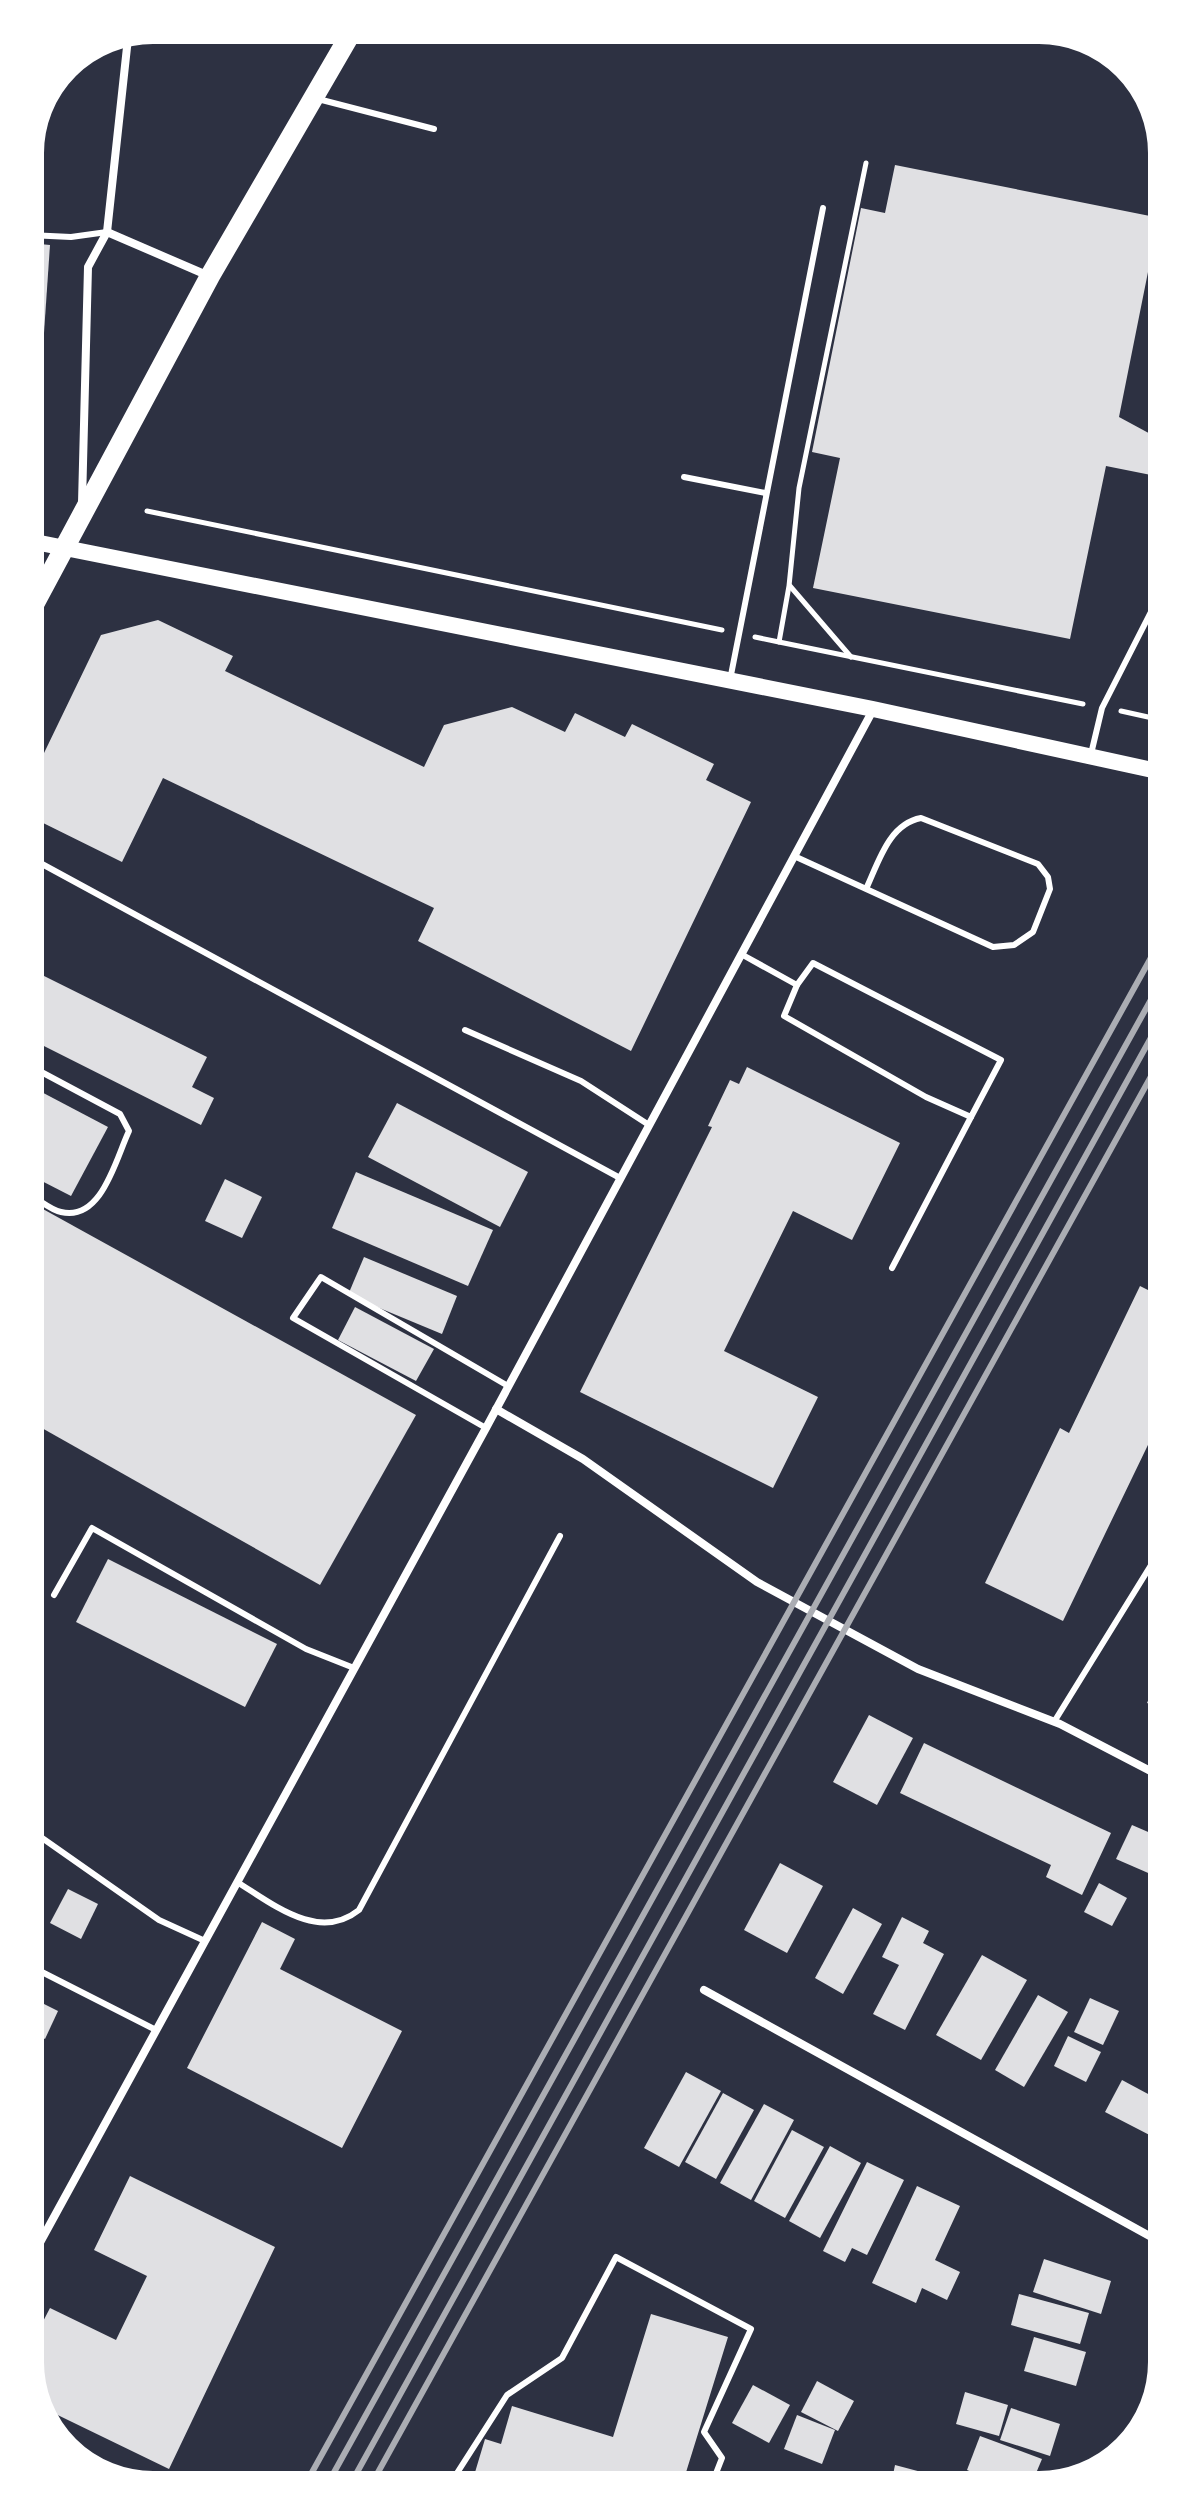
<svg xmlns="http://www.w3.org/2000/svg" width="1192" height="2515" font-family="'Sofia Sans Condensed',sans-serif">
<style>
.building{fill:#e0e0e3}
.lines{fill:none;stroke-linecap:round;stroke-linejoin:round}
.path{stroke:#fff;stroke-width:5}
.service{stroke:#fff;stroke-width:6}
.minor{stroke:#fff;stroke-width:8}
.secondary{stroke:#fff;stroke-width:16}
.primary{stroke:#fff;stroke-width:20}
.rail{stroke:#abadb3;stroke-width:6}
.rim{fill:none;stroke:#fff;stroke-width:4}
</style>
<rect width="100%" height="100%" fill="#2d3142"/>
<!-- building -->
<g class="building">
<polygon points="895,165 1155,217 1155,237 1119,417 1156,437 1156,476 1106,466 1070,639 813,588 840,458 812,452 861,208 885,213"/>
<polygon points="29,243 50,245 36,450 29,449"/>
<polygon points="158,620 233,656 225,671 424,767 444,725 512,707 565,732 575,713 625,737 632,724 714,764 706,780 751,802 631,1051 418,941 434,908 163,778 122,862 31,817 31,780 101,635"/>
<polygon points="32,970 207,1057 192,1087 214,1098 201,1125 32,1040"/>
<polygon points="747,1067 900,1143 852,1240 793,1211 724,1351 818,1397 773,1488 580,1392 712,1127 708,1126 730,1080 739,1084"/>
<polygon points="32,1087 108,1127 71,1196 32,1176"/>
<polygon points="397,1103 528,1172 500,1227 368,1157"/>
<polygon points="356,1172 493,1230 468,1286 332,1228"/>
<polygon points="225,1179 262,1197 242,1238 205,1221"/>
<polygon points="32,1203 416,1415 320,1585 33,1423"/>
<polygon points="364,1257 457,1296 442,1334 348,1295"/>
<polygon points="1140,1286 1160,1296 1160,1420 1063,1621 985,1583 1060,1428 1069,1433"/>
<polygon points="355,1307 434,1349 416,1381 338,1340"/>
<polygon points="108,1559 277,1644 245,1707 76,1622"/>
<polygon points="1161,1670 1161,1708 1147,1703"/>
<polygon points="869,1715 913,1738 877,1805 833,1782"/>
<polygon points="924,1743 1111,1833 1082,1895 1046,1877 1051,1865 900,1793"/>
<polygon points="1132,1825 1162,1838 1162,1879 1116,1859"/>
<polygon points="780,1863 823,1886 787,1953 744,1930"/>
<polygon points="1099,1883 1127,1898 1112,1926 1084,1912"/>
<polygon points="68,1889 98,1904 81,1939 50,1923"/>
<polygon points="853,1908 882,1924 843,1994 815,1978"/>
<polygon points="902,1917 929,1931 923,1943 944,1954 905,2030 873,2014 899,1965 882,1957"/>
<polygon points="262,1922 295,1939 280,1969 402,2031 342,2148 187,2068"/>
<polygon points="982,1955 1027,1980 981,2060 936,2035"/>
<polygon points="1038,1995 1068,2012 1024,2087 995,2070"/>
<polygon points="1090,1998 1119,2011 1103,2045 1074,2032"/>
<polygon points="36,2000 58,2011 45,2039 36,2034"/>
<polygon points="1068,2036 1101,2052 1086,2082 1054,2066"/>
<polygon points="686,2072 721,2091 679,2167 644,2148"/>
<polygon points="1122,2080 1163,2102 1163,2142 1105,2112"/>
<polygon points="723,2093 754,2110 716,2179 685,2162"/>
<polygon points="764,2104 794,2120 751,2200 720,2183"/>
<polygon points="792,2130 824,2147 785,2218 754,2201"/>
<polygon points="830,2146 861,2163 820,2238 789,2221"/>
<polygon points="867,2162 904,2180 867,2255 852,2248 845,2262 823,2251"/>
<polygon points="130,2176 275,2247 169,2469 37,2405 37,2333 50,2308 116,2340 147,2276 94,2250"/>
<polygon points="917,2186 960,2206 935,2260 960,2272 947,2300 922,2288 916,2303 872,2283"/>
<polygon points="1044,2259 1111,2281 1101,2314 1033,2292"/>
<polygon points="1019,2294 1089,2313 1080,2344 1011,2325"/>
<polygon points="651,2314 728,2337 683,2482 487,2483 473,2479 485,2439 501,2444 512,2406 613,2437"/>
<polygon points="1034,2337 1086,2352 1076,2386 1024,2371"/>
<polygon points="817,2381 854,2401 838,2431 801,2412"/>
<polygon points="753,2385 790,2405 769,2443 732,2423"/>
<polygon points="965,2392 1008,2405 999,2436 956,2424"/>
<polygon points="1011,2408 1060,2424 1050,2456 1000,2440"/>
<polygon points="797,2415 835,2430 822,2464 784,2449"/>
<polygon points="980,2436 1042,2459 1034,2478 988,2479 967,2470"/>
<polygon points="895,2465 944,2478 944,2479 892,2480"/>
</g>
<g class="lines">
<!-- path -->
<g class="path">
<polyline points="147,511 722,630"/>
<polyline points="790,586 851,657"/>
<polyline points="755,637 779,642 789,586 799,488 866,163"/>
<polyline points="779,642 1083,704"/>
<polyline points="1121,711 1157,719"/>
</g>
<!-- service -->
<g class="service">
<polyline points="318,99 434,129"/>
<polyline points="29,235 71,237 107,232"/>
<polyline points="684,477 765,493"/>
<polyline points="730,680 823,208"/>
<polyline points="1091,754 1102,708 1157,600"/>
<path d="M794 856 993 947 1014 945 1033 932 1050 889 1048 877 1038 864 921 818C889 824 879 861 866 889"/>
<polyline points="31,858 620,1178"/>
<polyline points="741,954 797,985"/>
<polygon points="813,963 1001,1060 971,1117 926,1097 784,1016 797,985"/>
<polyline points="465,1030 581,1081 649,1125"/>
<path d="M32 1067 120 1114 129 1131C116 1158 102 1222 61 1212 51 1210 41 1201 32 1196"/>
<polyline points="892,1268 971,1117"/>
<polyline points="1159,1277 1160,1278"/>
<polyline points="486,1428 293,1318 321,1277 508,1386"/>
<polyline points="54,1595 92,1528 306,1649 354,1668"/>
<polyline points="1054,1722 1161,1549"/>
<polyline points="35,1833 159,1920 205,1941"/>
<path d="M237 1882C274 1905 319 1942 359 1910L560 1536"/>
<polyline points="36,1969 156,2030"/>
<polyline points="450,2484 507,2395 562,2358 616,2257 751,2329 704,2432 722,2458 713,2481"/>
</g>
<!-- minor -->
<g class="minor">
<polyline points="107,232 209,276"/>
<polyline points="82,503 88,267 107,232 128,38"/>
<polyline points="496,1409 583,1459 757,1582 918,1669 1060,1724 1162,1777"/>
<polyline points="704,1990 1164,2244"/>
<polyline points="37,2248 486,1428 873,710"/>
<polyline points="1133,2440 1164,2361"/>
</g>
<!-- secondary -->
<polyline class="secondary" points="30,541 873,709 1157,771"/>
<!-- primary -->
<polyline class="primary" points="30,612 210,276 354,28"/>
<!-- rail -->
<g class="rail">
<polyline points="305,2485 1158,945"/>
<polyline points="327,2485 1158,987"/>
<polyline points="350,2485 1158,1025"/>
<polyline points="371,2485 1159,1062"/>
</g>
</g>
<!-- crop -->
<path d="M0 0H1192V2515H0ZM153 42H1039A111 111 0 0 1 1150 153V2362A111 111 0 0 1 1039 2473H153A111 111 0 0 1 42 2362V153A111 111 0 0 1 153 42Z" fill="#fff" fill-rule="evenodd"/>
<path class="rim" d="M153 42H1039A111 111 0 0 1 1150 153V2362A111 111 0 0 1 1039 2473H153A111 111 0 0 1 42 2362V153A111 111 0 0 1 153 42Z"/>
</svg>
